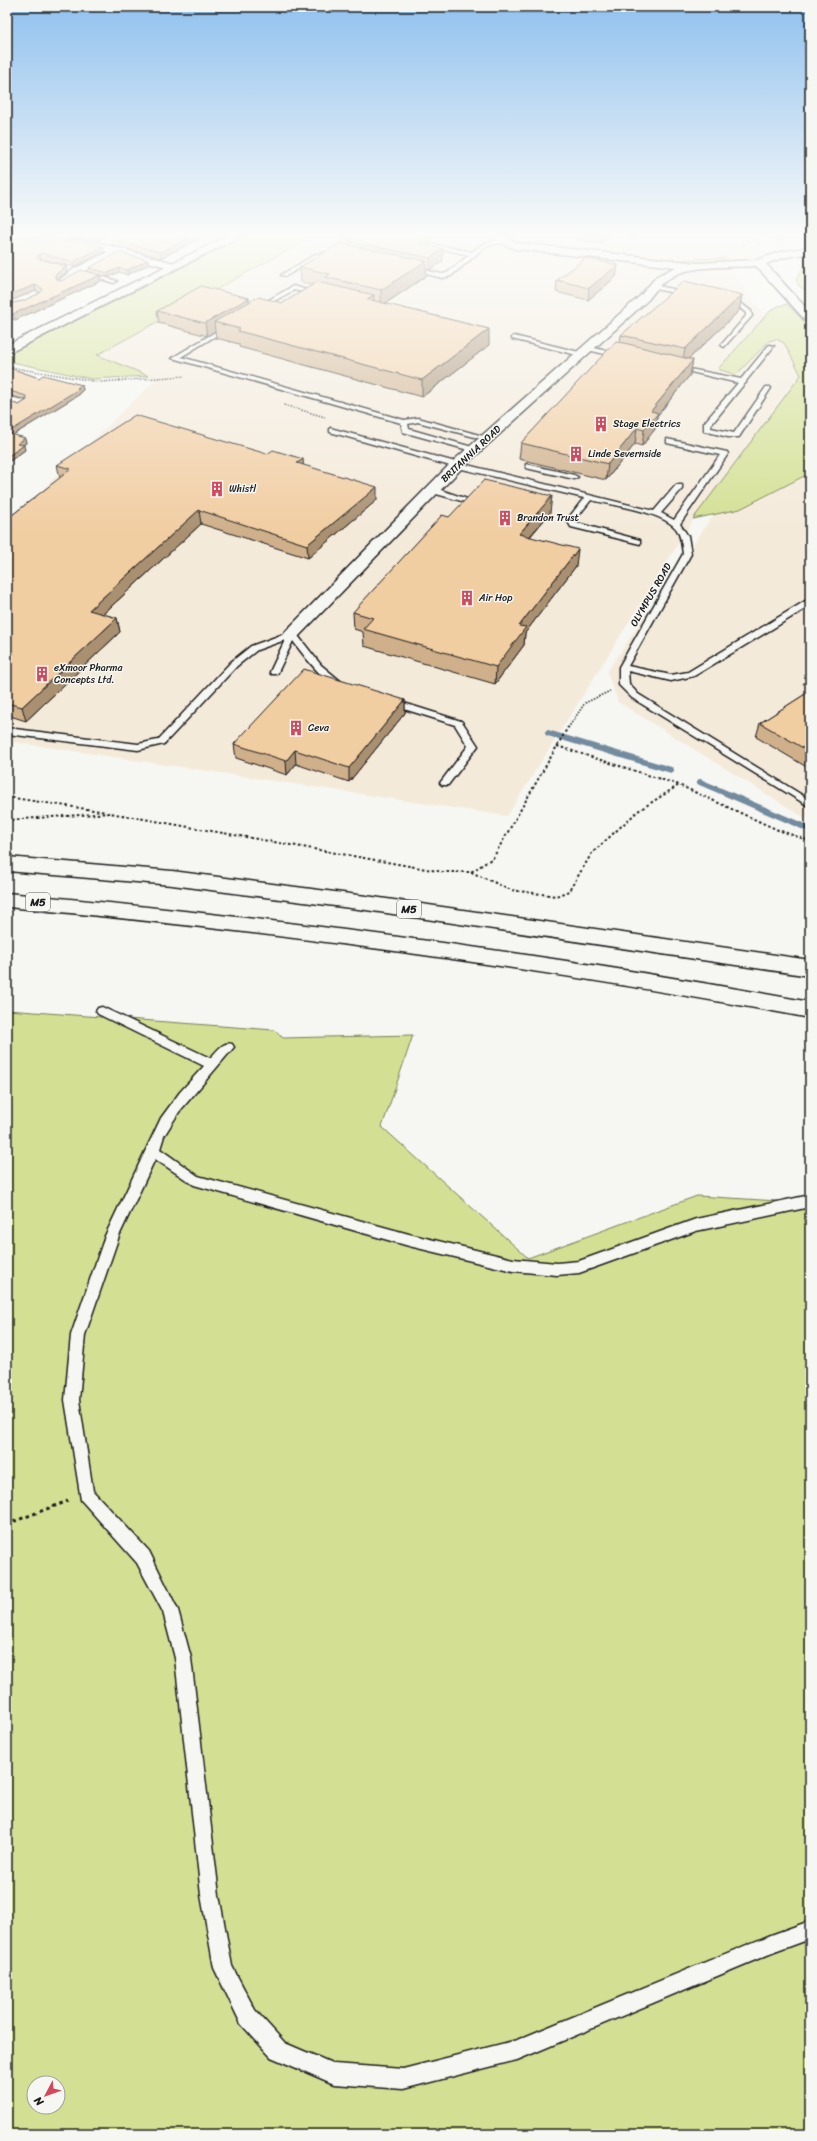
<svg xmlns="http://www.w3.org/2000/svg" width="817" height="2141" font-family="Sriracha,sans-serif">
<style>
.built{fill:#f4eada}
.green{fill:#d3e093;stroke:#787e58;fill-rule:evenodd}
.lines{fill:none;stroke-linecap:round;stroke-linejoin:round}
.stream{stroke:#738b9f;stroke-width:6}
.lane-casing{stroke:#1c1c1c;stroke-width:3}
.street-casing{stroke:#1c1c1c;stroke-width:3}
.secondary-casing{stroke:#1c1c1c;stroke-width:3}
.highway-casing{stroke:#1c1c1c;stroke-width:3}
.path-far2{stroke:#1c1c1c;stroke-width:1.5;stroke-dasharray:1.5 1.5;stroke-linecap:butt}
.path-far1{stroke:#1c1c1c;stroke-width:2;stroke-dasharray:2.5 2.5;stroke-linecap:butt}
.path{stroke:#1c1c1c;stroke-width:3;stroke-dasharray:3.5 3.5;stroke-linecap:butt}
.lane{fill:#f6f6f2;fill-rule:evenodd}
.street{fill:#f6f6f2;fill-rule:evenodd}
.secondary{fill:#f6f6f2;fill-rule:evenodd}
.highway{fill:#f6f6f2;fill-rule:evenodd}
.wall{fill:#cfb08b;stroke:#1c1c1c}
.shaded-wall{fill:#a99071;stroke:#1c1c1c}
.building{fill:#f1cda2;stroke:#1c1c1c}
.labels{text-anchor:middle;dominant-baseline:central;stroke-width:3;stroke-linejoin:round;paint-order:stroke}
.far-poi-label{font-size:10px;fill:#1c1c1c;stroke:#f6f6f2;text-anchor:start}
.far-street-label{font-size:10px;fill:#1c1c1c;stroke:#f6f6f2}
.shield{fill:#f6f6f2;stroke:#5d5d5c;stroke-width:1}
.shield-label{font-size:11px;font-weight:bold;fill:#1c1c1c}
</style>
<rect width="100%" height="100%" fill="#f6f6f2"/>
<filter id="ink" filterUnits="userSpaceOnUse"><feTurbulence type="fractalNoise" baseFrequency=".025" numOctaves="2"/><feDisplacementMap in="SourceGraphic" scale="8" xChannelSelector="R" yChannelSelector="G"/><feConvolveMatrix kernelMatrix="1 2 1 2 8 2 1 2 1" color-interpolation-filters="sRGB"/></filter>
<g filter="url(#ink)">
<!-- built -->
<g class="built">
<polygon points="319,233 736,233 759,253 740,262 735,275 784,342 802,375 700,509 507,816 7,741 7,524 156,379 97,355"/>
<polygon points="755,233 810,233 810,244 776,249"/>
<polygon points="810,463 810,821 618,702 607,672 714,514"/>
</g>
<!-- green -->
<g class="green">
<polygon points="252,233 319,233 97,355 149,376 92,379 7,361 7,355"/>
<polygon points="726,258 729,262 686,263 680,261 687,259"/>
<polygon points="810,260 810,293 799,286 796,280 805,264"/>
<polygon points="787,304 810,328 810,473 740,509 693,519 801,375 784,343 776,339 769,341 736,375 718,369 769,312 778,306"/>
<path d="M7 1010 274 1030 283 1038 413 1035 382 1127 528 1258 697 1196 810 1203V2134H7ZM34 2083H58V2107H34Z"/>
</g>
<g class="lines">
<!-- stream -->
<g class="stream">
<polyline points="548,733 671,770"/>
<polyline points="700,782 809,829"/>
</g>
<defs>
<g id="lane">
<polygon points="633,233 640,233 635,238 631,238"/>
<polygon points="504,238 506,241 485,247 451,276 442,278 407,269 410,267 442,274 447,273 469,255 412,242 412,240 472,252 481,245"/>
<polygon points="335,251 337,254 319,257 286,276 281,275 316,254"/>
<polygon points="83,272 87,272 117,281 114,283 83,274"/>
<polygon points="653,285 688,292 691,294 688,296 651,288"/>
<polygon points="293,286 321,294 318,296 294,290 260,309 255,308"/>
<polygon points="725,300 742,304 751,311 752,316 724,347 721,345 722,344 746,316 746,313 738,306 723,303"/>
<polygon points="227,325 232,326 181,357 404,420 418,418 490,438 486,440 418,422 408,424 409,429 479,449 472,451 403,432 401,423 172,358"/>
<polygon points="514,336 583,353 584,354 581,356 512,339 512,337"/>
<polygon points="769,345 774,346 746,381 746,383 744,384 711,425 711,428 734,433 766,387 770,387 771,388 739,437 728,437 704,431 704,423 738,383 674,368 674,366 741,379"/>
<polygon points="586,346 623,355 624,356 621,358 584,349 583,348"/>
<path d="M330 428 459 463 654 511 676 485H682V489L661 513 674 520 720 455 667 443V439L727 452 728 454 680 524 688 536 691 554 628 666 671 675 688 672 807 600 810 599V606L694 676 671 681 628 671 629 684 638 694 810 800V807L632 698 619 685V667L683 554C682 546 681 537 677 530 665 512 612 505 591 500L575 520 577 523 640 540V544L571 527 567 520 584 498 454 467 330 432Z"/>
<polygon points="526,464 574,475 578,477 574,479 526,468"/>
<polygon points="429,488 435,488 473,501 469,503 429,492"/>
<path d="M292 631 295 632 321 665 344 684V688C330 691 301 652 293 641L278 672 277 674H271L270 672 285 640 257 650 237 666 164 744 138 750 7 734V728L138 744 158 740 231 662 251 646Z"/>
<polygon points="391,699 461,721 463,723 478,746 448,785 442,785 440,783 468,746 455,725 388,704 386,702"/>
<path d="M102 1007 210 1058C217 1052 222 1041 232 1044L234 1047 179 1112 164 1136 160 1149 198 1176 409 1234 513 1259 557 1263 579 1261 696 1219 810 1195V1207L696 1231 579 1273 557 1275 513 1271 409 1246 194 1185 155 1159 119 1236 85 1335 79 1400 93 1491 149 1551 178 1610 191 1658 219 1895 232 1966 255 2010 285 2043 334 2064 403 2069 517 2040 771 1935 810 1921V1939L772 1953 517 2060 403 2089 334 2084 271 2057 241 2024 214 1968 201 1895 175 1658 163 1612 137 1563 81 1500 65 1400 71 1335 105 1236 161 1118 180 1092 204 1066 98 1014 96 1011 98 1008Z"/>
</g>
<g id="street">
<path d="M492 233H502L503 236 517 243 698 263 757 260 780 252 810 247V253L782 258 766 264 810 312V322L806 321 756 266C732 268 690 264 670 278 661 283 654 292 648 300L462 468 298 637H286L284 634 286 631 452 462 640 296 657 276 676 267 515 249 494 240Z"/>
<polygon points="74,239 99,243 178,264 179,266 174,269 118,254 82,273 67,284 59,284 57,282 59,280 74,269 108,252 70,244 69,242 70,240"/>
<polygon points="7,396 26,401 27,404 21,408 7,404"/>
</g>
<polygon id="secondary" points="233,233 247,233 7,354 7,345"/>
<g id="highway">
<polygon points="7,857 172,871 366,896 810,960 810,976 366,910 172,885 7,871"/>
<path d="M7 893C276 918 544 953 810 1002V1018C544 968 277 932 7 907Z"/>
</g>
</defs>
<!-- lane casing -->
<use href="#lane" class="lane-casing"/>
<!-- street casing -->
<use href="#street" class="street-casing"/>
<!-- secondary casing -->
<use href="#secondary" class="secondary-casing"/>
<!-- highway casing -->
<use href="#highway" class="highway-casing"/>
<!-- path-far2 -->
<g class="path-far2">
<polyline points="745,233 760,245"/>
<polyline points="741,248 751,239"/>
<polyline points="9,367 100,382 185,376"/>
<polyline points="284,405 325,417"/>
<polyline points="803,684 810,679"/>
<polyline points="568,728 585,703 610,691"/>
</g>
<!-- path-far1 -->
<g class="path-far1">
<polyline points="557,746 679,785 778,830 810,841"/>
<polyline points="7,797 106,812"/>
<polyline points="7,820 110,813 443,872 471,872 493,858 568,727"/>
<polyline points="471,872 511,890 556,896 569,891 592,853 638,811 679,785"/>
</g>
<!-- path -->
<polyline class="path" points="7,1524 68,1501"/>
<!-- lane -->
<use href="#lane" class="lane"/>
<!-- street -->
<use href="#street" class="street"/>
<!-- secondary -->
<use href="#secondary" class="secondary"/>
<!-- highway -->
<use href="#highway" class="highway"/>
</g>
<!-- wall -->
<g class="wall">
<polygon points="7,233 113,233 98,240 84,238 7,238"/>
<polygon points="211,233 161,258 113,245 112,239"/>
<polygon points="350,233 440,233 430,240 430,246 443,261 430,270 426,269 426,276 385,304 489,345 422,397 239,347 239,344 216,338 215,331 207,336 159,323 157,311 249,298 249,302 283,303 312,285 301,282 300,267 343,243 343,238"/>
<polygon points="553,233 614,233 600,244"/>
<polygon points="767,233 784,233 782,241"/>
<polygon points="7,241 103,247 104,252 74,267 41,259 66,266 67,272 58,279 61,281 100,275 101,281 15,320 7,317 7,304 23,301 40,293 36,291 7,302"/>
<polygon points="148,260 149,264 127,275 119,272 109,277 89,272 89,268"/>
<polygon points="618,265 616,277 588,300 556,292 557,280"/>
<polygon points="742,295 739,311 689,359 693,360 690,375 657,416 655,429 642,446 635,444 606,480 519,459 521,443 620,342 621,335"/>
<polygon points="7,367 39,378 82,385 83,390 80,392 80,394 13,435 25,438 26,443 23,445 25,450 7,463 7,401 19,405 27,400 7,395"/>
<polygon points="267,454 303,459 303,465 377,500 308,558 201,524 103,614 117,618 120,632 26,721 7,715 7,519 60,478 57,465"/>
<polygon points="550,513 530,537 576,566 525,633 524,645 495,684 364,646 363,632 354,629 353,612 449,517"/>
<polygon points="810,691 810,769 756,737 760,723"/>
<polygon points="405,700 405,713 349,782 296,764 287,775 236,758 234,744"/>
</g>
<!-- shaded-wall -->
<g class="shaded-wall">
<polygon points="100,233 113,233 98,240 97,235"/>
<polygon points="199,233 211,233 161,258 160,252"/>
<polygon points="429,233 440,233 430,240 430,249 420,255 420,236 422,234 422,243 429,238"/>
<polygon points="602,233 614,233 600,244"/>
<polygon points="103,247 104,252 74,267 73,262"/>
<polygon points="443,249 443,261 430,270 430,258"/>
<polygon points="40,253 41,259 38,264 36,258"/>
<polygon points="148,260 149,264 127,275 127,270"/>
<polygon points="426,261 426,276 381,306 381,290"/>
<polygon points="618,265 616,277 588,300 589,288"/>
<polygon points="66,266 67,272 56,281 55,275"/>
<polygon points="119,268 119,272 109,277 108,273"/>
<polygon points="100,275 101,281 15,320 13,314"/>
<polygon points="35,285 36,291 7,302 7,296"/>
<polygon points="374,295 374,311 367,299"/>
<polygon points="742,295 739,311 682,365 685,349"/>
<polygon points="249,298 250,310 214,322 215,331 207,336 205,323"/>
<polygon points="489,329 489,345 422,397 422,380"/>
<polygon points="693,360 690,375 657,416 655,429 642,446 644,430 651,411"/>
<polygon points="82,385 83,390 80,392 80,394 8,438 7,433"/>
<polygon points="637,428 635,444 606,480 608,464"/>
<polygon points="25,438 26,443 18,448 17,444"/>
<polygon points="24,445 25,450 7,463 7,457"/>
<polygon points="303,459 304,472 297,463"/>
<polygon points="377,487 377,500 308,558 307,545"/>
<polygon points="552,496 550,513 517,551 519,534"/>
<polygon points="199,510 201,524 92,624 89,610"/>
<polygon points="578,549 576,566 525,633 524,645 495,684 496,667 519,626"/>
<polygon points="117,618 120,632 26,721 22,707"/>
<polygon points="405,700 405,713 349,782 349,768"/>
<polygon points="295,750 296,764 287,775 286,761"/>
</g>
<!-- building -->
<g class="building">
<polygon points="89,233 100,233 97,235"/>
<polygon points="123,233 199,233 160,252 112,239"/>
<polygon points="350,233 419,233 422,234 420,236 430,238 420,244 443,249 430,258 348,241 351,239 343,238"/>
<polygon points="7,241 83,241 103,247 73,262 40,253 36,258 66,266 55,275 55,278 61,281 81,270 100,275 13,314 7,312 7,304 23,301 40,293 43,289 35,285 7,296"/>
<polygon points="340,243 426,261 381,290 325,277 330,274 300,267"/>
<polygon points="118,252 148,260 127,270 119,268 108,273 89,268"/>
<polygon points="586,258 618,265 589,288 557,280"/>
<polygon points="684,281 742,295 685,349 621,335"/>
<polygon points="317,282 374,295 367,299 489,329 422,380 238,331 240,329 214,322 258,297 283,303"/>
<polygon points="201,286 249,298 205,323 157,311"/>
<polygon points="616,341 693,360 651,411 658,413 644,430 637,428 608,464 521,443"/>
<polygon points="7,367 39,378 43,375 82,385 77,388 79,389 7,433 7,401 19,405 27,400 26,396 7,390"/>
<polygon points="135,415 267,454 273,450 303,459 297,463 377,487 307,545 199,510 89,610 117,618 22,707 7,703 7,519 71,469 57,465"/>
<polygon points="7,433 25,438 17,444 24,445 7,457"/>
<polygon points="484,480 552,496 519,534 578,549 519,626 526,627 496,667 363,629 373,618 353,612 442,515 449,517"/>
<polygon points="304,669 405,700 349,768 295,750 286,761 234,744"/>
<polygon points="810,691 810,752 760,723"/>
</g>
</g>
<!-- sky -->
<linearGradient id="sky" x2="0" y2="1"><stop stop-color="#90c1ee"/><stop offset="0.44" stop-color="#fbfbf9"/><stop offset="1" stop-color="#fbfbf9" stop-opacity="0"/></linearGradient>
<rect width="817" height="533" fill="url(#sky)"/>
<!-- icons -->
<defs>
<symbol id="building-bare" viewBox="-9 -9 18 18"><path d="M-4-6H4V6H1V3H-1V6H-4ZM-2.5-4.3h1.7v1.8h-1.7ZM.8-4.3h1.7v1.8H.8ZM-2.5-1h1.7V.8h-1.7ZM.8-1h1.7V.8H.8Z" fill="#d1495b" stroke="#f6f6f2" stroke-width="2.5" paint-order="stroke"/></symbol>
</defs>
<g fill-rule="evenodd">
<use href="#building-bare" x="590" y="413" width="22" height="22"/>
<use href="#building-bare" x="565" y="443" width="22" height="22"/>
<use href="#building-bare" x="206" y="478" width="22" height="22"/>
<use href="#building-bare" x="494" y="507" width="22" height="22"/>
<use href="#building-bare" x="456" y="587" width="22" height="22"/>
<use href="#building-bare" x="31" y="663" width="22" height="22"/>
<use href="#building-bare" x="285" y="717" width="22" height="22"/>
</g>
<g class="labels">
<!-- far-poi labels -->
<g class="far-poi-label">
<text x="613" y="424">Stage Electrics</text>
<text x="588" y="454">Linde Severnside</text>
<text x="229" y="489">Whistl</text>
<text x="517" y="518">Brandon Trust</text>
<text x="479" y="598">Air Hop</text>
<text x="54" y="668">eXmoor Pharma<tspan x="54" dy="12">Concepts Ltd.</tspan></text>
<text x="308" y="728">Ceva</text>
</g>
<!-- far-street labels -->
<g class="far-street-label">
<text transform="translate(471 454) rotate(-43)">BRITANNIA ROAD</text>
<text transform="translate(651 595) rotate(-60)">OLYMPUS ROAD</text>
</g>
<!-- shield labels -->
<g class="shield">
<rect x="26" y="893" width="24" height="18" rx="3"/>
<rect x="397" y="900" width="24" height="18" rx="3"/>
</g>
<g class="shield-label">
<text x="38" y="902">M5</text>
<text x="409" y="909">M5</text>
</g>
</g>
<!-- margin -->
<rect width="817" height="2141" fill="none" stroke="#f6f6f2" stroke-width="24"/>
<rect x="12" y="12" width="793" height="2117" fill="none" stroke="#1c1c1c" stroke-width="1.5" filter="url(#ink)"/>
<!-- north arrow -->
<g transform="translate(46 2095) rotate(229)"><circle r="19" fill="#f6f6f2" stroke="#9f9f9c"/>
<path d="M0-3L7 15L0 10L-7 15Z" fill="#d1495b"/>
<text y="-6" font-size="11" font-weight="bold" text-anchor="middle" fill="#1c1c1c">N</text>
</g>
</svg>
